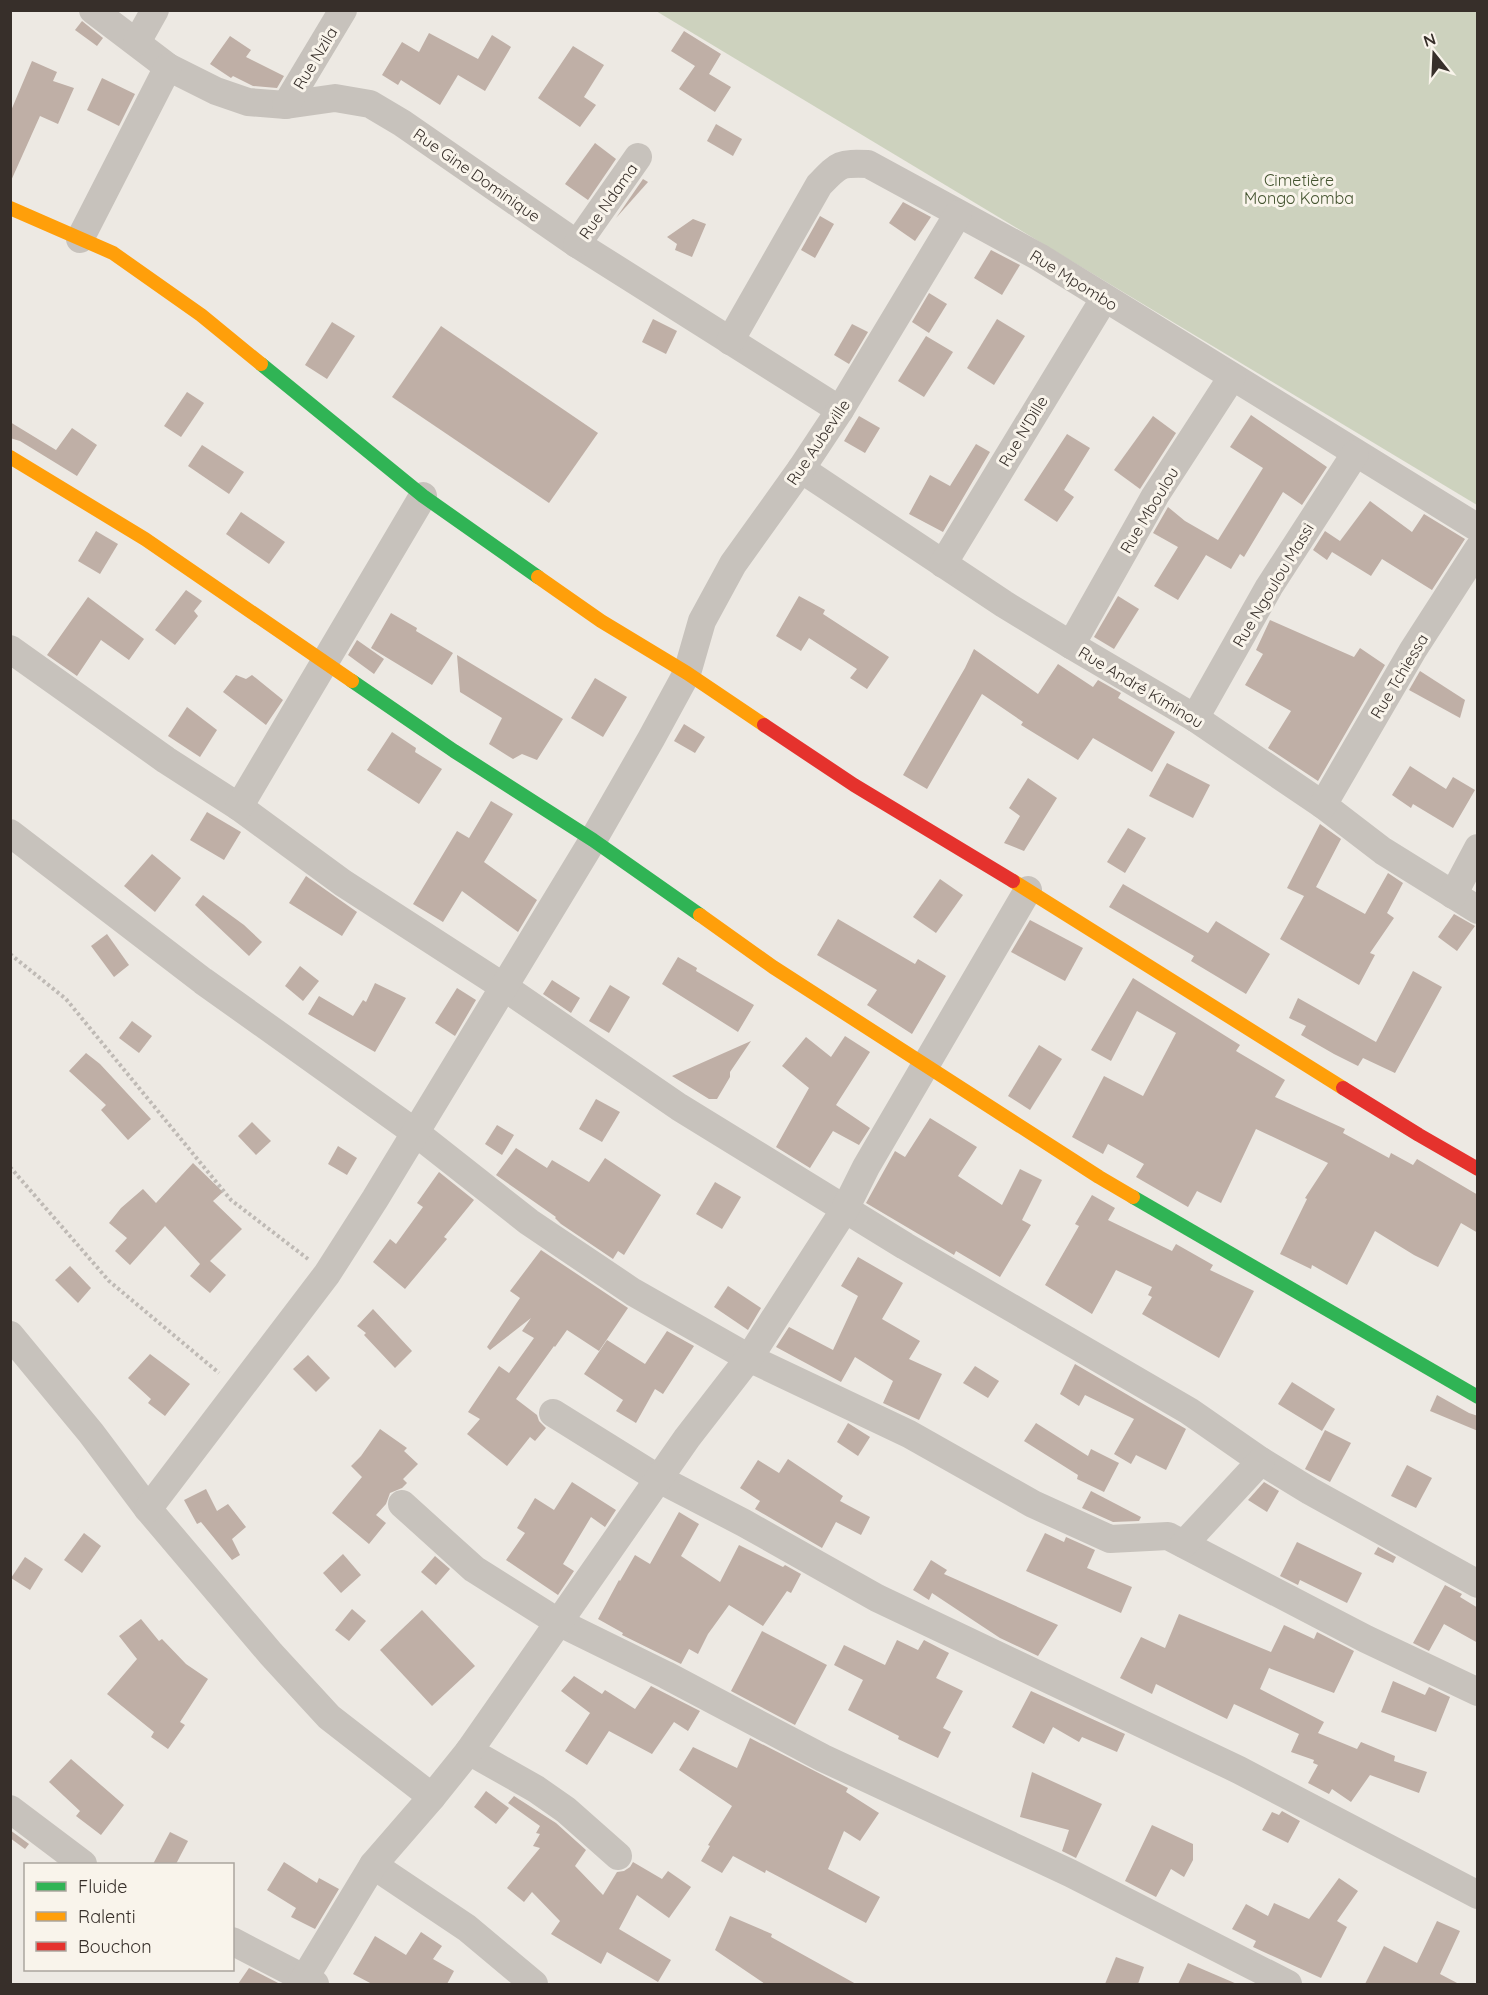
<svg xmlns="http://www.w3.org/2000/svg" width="1488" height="1995" font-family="Quicksand,sans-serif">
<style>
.green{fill:#cdd2be}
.building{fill:#bfafa6}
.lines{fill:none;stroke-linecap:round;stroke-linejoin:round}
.path{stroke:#bfbab5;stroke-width:4;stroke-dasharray:3 3;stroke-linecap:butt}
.street{stroke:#c7c2bc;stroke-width:28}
.fast{stroke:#30b455;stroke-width:14}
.slow{stroke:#ff9f0a;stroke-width:14}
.jam{stroke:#e5322d;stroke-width:14}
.labels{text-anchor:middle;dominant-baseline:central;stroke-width:6;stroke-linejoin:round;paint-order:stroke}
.street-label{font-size:16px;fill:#372f2a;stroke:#f9f4eb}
.park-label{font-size:16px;fill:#445430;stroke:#f9f4eb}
</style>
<rect width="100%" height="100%" fill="#ede9e3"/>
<!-- green -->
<polygon class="green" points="656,11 1477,11 1477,505"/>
<!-- building -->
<g class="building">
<polygon points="82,21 103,38 97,46 75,30"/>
<polygon points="684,31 721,54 709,74 731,87 715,112 679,89 695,66 671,51"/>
<polygon points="429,33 478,59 492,35 511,47 485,91 458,75 440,105 401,80 398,85 382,75 402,42 419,52"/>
<polygon points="230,36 251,50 246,57 284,76 277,88 253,86 233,76 231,78 210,64"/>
<polygon points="573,46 604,65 584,97 596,105 580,127 538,98"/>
<polygon points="32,61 57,72 53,81 74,88 58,124 40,116 10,183 10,113"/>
<polygon points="102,78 135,94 119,126 87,110"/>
<polygon points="716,124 742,139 733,156 707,141"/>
<polygon points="595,143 616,159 588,200 565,184"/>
<polygon points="643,179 648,182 616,218"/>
<polygon points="903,202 931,217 915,241 889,223"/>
<polygon points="820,216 834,224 815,258 801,250"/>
<polygon points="693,219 706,224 692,257 675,250 677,244 667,237"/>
<polygon points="991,250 1020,265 1002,295 974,278"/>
<polygon points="929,293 947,304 929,333 912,322"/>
<polygon points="653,319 677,331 666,354 642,342"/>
<polygon points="997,319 1025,336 994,385 967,368"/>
<polygon points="332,322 355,336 327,379 305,365"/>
<polygon points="852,324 868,332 849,364 834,355"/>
<polygon points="441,326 598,433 549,503 392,397"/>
<polygon points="926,336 953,352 924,397 898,381"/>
<polygon points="187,392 204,403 181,437 164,426"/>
<polygon points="1251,415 1327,467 1302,505 1283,492 1244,557 1240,554 1231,569 1206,555 1178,600 1154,586 1178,547 1153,533 1168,507 1185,521 1218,540 1263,468 1230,447"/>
<polygon points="859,416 880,428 865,453 844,441"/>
<polygon points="1153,416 1176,433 1140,489 1114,470"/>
<polygon points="10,422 56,450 72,428 97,445 77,476 20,441 10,438"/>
<polygon points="1067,434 1090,448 1064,490 1074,497 1057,522 1024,500"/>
<polygon points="976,444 990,452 943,532 909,514 930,475 950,486"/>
<polygon points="202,445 244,472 229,494 188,466"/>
<polygon points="1370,501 1412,532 1424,514 1465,539 1432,590 1382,559 1371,576 1332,552 1327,560 1313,550 1325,531 1340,541"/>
<polygon points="241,512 285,542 269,564 226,534"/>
<polygon points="96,531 118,544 100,574 78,561"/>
<polygon points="186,590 202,601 194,611 198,616 175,645 155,630"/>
<polygon points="799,596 825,610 823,614 889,657 867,689 850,678 857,669 809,638 801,651 776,636"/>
<polygon points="1118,596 1139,609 1114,649 1094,637"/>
<polygon points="88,597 144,639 129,660 101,640 77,676 47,655"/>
<polygon points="391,613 417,628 416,631 453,653 432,685 371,648"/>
<polygon points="1270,620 1354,657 1360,648 1385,665 1318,781 1268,748 1291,711 1245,685 1263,654 1256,650"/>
<polygon points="357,640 384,659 374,674 348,655"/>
<polygon points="974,649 1038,694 1058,664 1093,687 1098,680 1121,693 1118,698 1175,732 1152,772 1093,738 1078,760 1021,725 1023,722 982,694 927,789 903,775 965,668"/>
<polygon points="457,655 563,719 537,760 522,754 513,759 489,744 502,718 460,692"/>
<polygon points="1420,671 1465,700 1460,718 1409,690"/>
<polygon points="236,675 246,679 252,675 283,700 266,725 223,692"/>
<polygon points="595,678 627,697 603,737 571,718"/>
<polygon points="187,707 217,730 200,757 168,736"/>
<polygon points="684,724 705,737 695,753 674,741"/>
<polygon points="392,732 416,748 415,752 442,769 419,804 367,770"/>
<polygon points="1167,763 1210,785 1193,818 1149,796"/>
<polygon points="1410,766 1446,789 1453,777 1475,790 1453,828 1413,804 1411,808 1392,795"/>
<polygon points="1028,778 1057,798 1024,851 1004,843 1020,816 1009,808"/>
<polygon points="491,801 513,814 484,862 537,900 518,932 462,891 443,922 413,904 457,831 469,838"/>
<polygon points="207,812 241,832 224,860 190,840"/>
<polygon points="1320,824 1341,839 1316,887 1365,914 1388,873 1403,883 1387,913 1394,918 1370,953 1375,955 1359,985 1280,939 1304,896 1287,888"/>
<polygon points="1128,828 1146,838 1125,873 1107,862"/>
<polygon points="152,854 181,878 155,912 124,886"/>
<polygon points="306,876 357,912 342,936 289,903"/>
<polygon points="940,879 963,895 936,933 913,917"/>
<polygon points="1123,884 1208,933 1216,921 1270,954 1246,994 1191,961 1194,956 1109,907"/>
<polygon points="203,895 244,925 262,942 249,956 195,905"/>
<polygon points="1454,914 1475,926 1457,951 1438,937"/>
<polygon points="838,919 915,964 918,959 946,976 912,1034 867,1005 877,990 817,955"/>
<polygon points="1030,920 1083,948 1065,981 1011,952"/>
<polygon points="107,934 129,965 114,977 91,946"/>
<polygon points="678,957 697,968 696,971 754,1005 738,1032 662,984"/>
<polygon points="300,966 319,981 303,1001 285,986"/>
<polygon points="1413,971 1442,987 1395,1073 1363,1058 1358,1066 1334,1054 1301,1035 1306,1026 1289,1018 1298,998 1376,1042"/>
<polygon points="1133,978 1240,1045 1236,1051 1285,1080 1275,1097 1345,1129 1343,1133 1389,1158 1391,1153 1413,1165 1417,1159 1478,1195 1478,1233 1461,1223 1438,1267 1414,1255 1375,1231 1347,1285 1312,1265 1311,1269 1280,1254 1307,1199 1305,1198 1328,1163 1256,1129 1221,1203 1197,1191 1188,1207 1136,1177 1144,1164 1108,1144 1103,1154 1072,1137 1104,1076 1143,1096 1176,1033 1137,1011 1111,1061 1091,1050"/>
<polygon points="552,980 580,998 571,1013 543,994"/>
<polygon points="375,983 406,998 375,1052 308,1014 319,996 353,1016 363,1000 366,1002"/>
<polygon points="610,985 630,997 609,1033 589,1021"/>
<polygon points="457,988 476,1000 455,1036 435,1023"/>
<polygon points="132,1021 152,1036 139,1053 119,1038"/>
<polygon points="845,1036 870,1052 836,1105 870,1128 859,1145 833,1131 810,1168 776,1147 809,1088 782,1066 806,1037 831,1057"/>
<polygon points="751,1041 730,1072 730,1077 717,1099 709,1099 672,1076"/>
<polygon points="1039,1045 1062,1059 1030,1110 1008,1096"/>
<polygon points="86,1053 100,1064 151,1119 128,1140 101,1110 106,1105 69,1071"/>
<polygon points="596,1099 620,1112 602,1142 579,1129"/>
<polygon points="930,1118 977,1147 958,1176 1002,1205 1020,1169 1042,1180 1022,1220 1031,1225 1000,1277 956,1251 954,1255 866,1203 895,1151 905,1157"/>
<polygon points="252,1122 271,1141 256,1155 238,1136"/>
<polygon points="497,1125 514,1135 502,1155 485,1144"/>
<polygon points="338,1146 357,1158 347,1175 328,1164"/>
<polygon points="516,1148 547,1168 552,1160 589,1182 605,1158 661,1195 624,1255 618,1251 613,1259 561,1224 555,1218 556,1217 496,1175"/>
<polygon points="193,1163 223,1192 213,1201 242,1229 210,1261 226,1275 210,1293 190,1276 200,1264 165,1226 130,1265 115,1251 127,1238 109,1223 121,1208 143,1189 156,1203"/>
<polygon points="439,1172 474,1200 444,1237 447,1239 405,1289 373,1262 390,1239 396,1244 423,1207 417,1203"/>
<polygon points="715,1182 741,1197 722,1229 696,1214"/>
<polygon points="1092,1195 1115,1208 1108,1220 1172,1251 1176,1244 1213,1265 1210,1270 1254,1291 1219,1358 1142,1314 1152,1297 1148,1295 1152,1287 1116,1270 1092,1314 1045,1285 1079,1226 1075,1224"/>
<polygon points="541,1250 628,1308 599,1351 567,1330 555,1347 554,1346 516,1399 537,1415 539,1421 546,1428 535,1441 530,1437 507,1466 467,1434 480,1419 468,1412 499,1366 509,1373 534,1338 522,1331 531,1318 490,1350 487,1347 520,1298 510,1291"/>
<polygon points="858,1257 903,1283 882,1319 920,1341 909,1359 942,1374 919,1420 883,1403 893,1381 855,1357 841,1382 776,1347 789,1327 833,1350 858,1296 841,1286"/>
<polygon points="70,1266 91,1288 78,1303 55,1280"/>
<polygon points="728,1286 761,1308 748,1330 714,1307"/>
<polygon points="373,1309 412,1351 395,1368 364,1335 366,1333 357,1326"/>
<polygon points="667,1331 694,1346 663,1394 655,1389 636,1423 616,1411 623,1400 584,1374 607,1340 645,1364"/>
<polygon points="150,1354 190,1384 165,1416 148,1403 151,1399 128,1378"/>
<polygon points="308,1355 330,1378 316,1392 293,1369"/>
<polygon points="1075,1364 1186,1429 1166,1470 1136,1455 1131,1464 1114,1454 1134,1419 1085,1395 1079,1406 1060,1394"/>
<polygon points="975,1366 999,1381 988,1398 963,1383"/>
<polygon points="1292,1382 1335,1409 1322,1431 1278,1404"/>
<polygon points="1437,1395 1469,1413 1478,1416 1478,1431 1430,1411"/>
<polygon points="848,1423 870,1437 858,1456 837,1442"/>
<polygon points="1036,1423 1088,1456 1091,1449 1119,1463 1104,1492 1077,1479 1078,1475 1024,1441"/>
<polygon points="380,1429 407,1448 404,1451 418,1464 403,1479 407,1483 402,1488 390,1493 386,1504 376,1515 386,1523 369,1544 332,1513 362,1477 351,1466 361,1456"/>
<polygon points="1325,1430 1351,1443 1330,1482 1305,1469"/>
<polygon points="788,1459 843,1496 840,1501 870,1517 861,1535 836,1522 822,1548 755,1509 760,1501 740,1488 758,1460 779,1473"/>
<polygon points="1407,1465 1432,1478 1416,1508 1391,1496"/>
<polygon points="572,1482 616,1510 605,1527 591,1517 563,1564 574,1571 558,1595 506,1560 525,1533 517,1528 535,1498 554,1510"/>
<polygon points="1264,1482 1279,1491 1267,1512 1248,1500"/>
<polygon points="206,1489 217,1511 228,1504 246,1527 232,1539 240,1555 232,1560 201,1522 197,1524 184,1500"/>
<polygon points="1091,1491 1141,1517 1139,1521 1113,1522 1082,1508"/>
<polygon points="679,1512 699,1524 681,1556 720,1582 739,1545 783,1567 785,1565 801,1574 791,1593 787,1591 763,1626 729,1605 708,1634 698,1654 689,1649 681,1664 622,1635 623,1633 598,1619 619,1580 620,1581 635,1555 650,1564"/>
<polygon points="84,1533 101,1546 82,1573 64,1560"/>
<polygon points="1045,1533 1064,1542 1066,1537 1095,1550 1087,1568 1132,1587 1121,1613 1026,1571"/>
<polygon points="1297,1542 1362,1573 1347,1603 1300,1580 1298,1585 1280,1576"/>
<polygon points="1378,1547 1396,1557 1393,1563 1374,1554"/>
<polygon points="343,1554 361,1575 341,1593 323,1573"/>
<polygon points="435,1556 450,1569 436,1585 421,1572"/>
<polygon points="25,1557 43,1569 30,1590 11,1578"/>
<polygon points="931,1560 947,1570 944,1574 1058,1625 1038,1656 1000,1638 932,1593 929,1600 913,1590"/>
<polygon points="1445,1585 1462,1594 1460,1597 1478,1608 1478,1643 1444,1624 1429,1651 1413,1643"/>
<polygon points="352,1609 366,1621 349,1641 335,1630"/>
<polygon points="422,1610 475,1666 432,1706 380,1650"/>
<polygon points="1179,1614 1271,1652 1284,1625 1314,1639 1317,1632 1354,1651 1334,1693 1269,1668 1260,1689 1324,1722 1318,1733 1357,1749 1361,1742 1395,1756 1394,1761 1427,1772 1419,1793 1370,1775 1351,1802 1332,1789 1329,1794 1308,1783 1318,1765 1313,1763 1314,1760 1291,1752 1299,1734 1234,1704 1227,1719 1156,1684 1152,1694 1120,1678 1141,1637 1165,1648"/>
<polygon points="141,1619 159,1641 162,1639 186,1664 208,1679 180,1722 185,1725 168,1749 151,1737 154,1732 107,1694 137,1659 119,1636"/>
<polygon points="762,1631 827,1665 795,1725 731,1691"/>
<polygon points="897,1640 918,1650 924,1640 949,1653 936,1678 963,1691 943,1728 951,1732 938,1758 898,1739 899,1736 848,1710 863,1680 834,1665 844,1645 885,1665"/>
<polygon points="574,1676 602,1694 605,1690 635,1709 651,1686 700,1711 688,1731 674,1722 652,1754 609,1731 587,1765 565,1751 590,1713 561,1691"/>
<polygon points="1393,1681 1425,1695 1429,1687 1450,1697 1436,1732 1381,1712"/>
<polygon points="1031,1691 1125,1734 1117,1752 1082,1737 1079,1742 1053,1727 1044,1744 1012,1727"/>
<polygon points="750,1738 848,1788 846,1792 879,1813 860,1841 844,1831 828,1869 880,1897 866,1923 766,1870 765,1873 733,1856 722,1873 701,1861 710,1846 708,1845 732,1806 679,1770 693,1747 737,1768"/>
<polygon points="71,1759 124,1805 101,1835 76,1816 80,1811 49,1782"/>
<polygon points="1032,1772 1102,1804 1076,1858 1062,1851 1069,1830 1020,1817"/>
<polygon points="486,1791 509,1808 496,1824 474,1807"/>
<polygon points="514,1796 556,1823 586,1850 575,1866 603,1895 617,1872 624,1871 630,1867 633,1862 662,1879 668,1871 691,1887 669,1918 637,1895 619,1929 671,1960 658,1982 607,1952 601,1964 551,1934 560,1921 532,1892 524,1902 507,1888 540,1848 533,1846 540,1834 536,1833 540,1826 508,1803"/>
<polygon points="1282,1811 1300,1821 1288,1843 1262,1830 1272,1812 1279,1815"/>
<polygon points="1152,1825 1193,1844 1193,1860 1184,1877 1171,1869 1156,1897 1125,1881"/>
<polygon points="10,1830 29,1844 25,1849 10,1838"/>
<polygon points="170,1832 188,1841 176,1864 153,1864"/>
<polygon points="284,1862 317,1883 319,1878 339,1889 315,1929 291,1917 296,1908 267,1890"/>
<polygon points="1339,1878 1358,1891 1337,1921 1347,1927 1321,1978 1253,1947 1256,1941 1232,1929 1246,1904 1268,1916 1274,1903 1309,1919"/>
<polygon points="730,1916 772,1934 771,1937 856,1984 765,1984 715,1950"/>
<polygon points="1437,1921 1460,1931 1440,1974 1459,1984 1365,1984 1384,1946 1417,1963"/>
<polygon points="421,1932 442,1946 433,1959 454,1971 447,1984 372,1984 353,1974 375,1936 406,1955"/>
<polygon points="1116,1957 1144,1967 1138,1984 1105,1984"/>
<polygon points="1188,1963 1237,1984 1178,1984"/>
<polygon points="249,1968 280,1984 238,1984"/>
</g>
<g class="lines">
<!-- path -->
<g class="path">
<polyline points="10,954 66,999 231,1200 308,1259"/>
<polyline points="10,1167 109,1281 219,1373"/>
</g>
<!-- street -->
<g class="street">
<polyline points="93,10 168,67 216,91 248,102 286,105 335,98 370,104 402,123 577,244 840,410"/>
<polyline points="137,42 155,10"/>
<polyline points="286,105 343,10"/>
<polyline points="80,239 168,67"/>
<polyline points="577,244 638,157"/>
<path d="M730 341 819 185C839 164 839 163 868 164L1039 257 1478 528"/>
<polyline points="801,469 1004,604 1071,645 1195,718 1323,805 1383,851 1478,910"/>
<polyline points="943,564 1104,299"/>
<polyline points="1071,645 1155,496 1232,377"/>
<polyline points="10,649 166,760 239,807 343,883 504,987 679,1107 905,1246 1189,1411 1261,1461 1310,1491 1478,1584"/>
<polyline points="1195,718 1269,587 1355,454"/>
<polyline points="1323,805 1413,650 1478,549"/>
<polyline points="239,807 423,496"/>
<polyline points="10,833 203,981 416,1133 529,1222 633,1292 749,1358 909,1434 1033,1504 1110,1539 1168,1536 1366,1639 1478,1692"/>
<polyline points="1453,895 1478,848"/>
<polyline points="10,1335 91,1433 148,1509 271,1654 329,1717 432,1797"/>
<polyline points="553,1413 659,1479 744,1523 877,1598 1239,1770 1478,1895"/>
<polyline points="402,1504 474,1569 558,1622 666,1675 823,1758 1070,1873 1288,1984"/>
<polyline points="148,1509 327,1274 375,1199 593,840 651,739 687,673 702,621 733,564 801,469 840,410 958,214"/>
<polyline points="1184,1544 1261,1461"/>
<polyline points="469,1751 536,1789 566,1810 618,1856"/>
<polyline points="10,1809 83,1864"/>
<polyline points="373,1865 467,1928 534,1984"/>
<polyline points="232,1941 315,1984"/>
<polyline points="301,1984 373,1865 432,1797 469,1751 687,1438 749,1358 845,1209 866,1167 1028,890"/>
</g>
<!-- fast -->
<g class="fast">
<polyline points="261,364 423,496 538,577"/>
<polyline points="352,681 454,751 593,840 700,915"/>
<polyline points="1133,1197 1478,1397"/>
</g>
<!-- slow -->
<g class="slow">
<polyline points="10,208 113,253 201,315 261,364"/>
<polyline points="10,457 145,539 352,681"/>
<polyline points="538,577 601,621 687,673 764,725"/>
<polyline points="1013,881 1343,1088"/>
<polyline points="700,915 773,967 1099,1177 1133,1197"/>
</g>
<!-- jam -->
<g class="jam">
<polyline points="764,725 854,785 1013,881"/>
<polyline points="1343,1088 1419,1135 1478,1169"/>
</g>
</g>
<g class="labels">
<!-- street labels -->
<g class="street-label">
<text transform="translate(315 58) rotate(-59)">Rue Nzila</text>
<text transform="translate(477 175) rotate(35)">Rue Gine Dominique</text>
<text transform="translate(608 201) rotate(-55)">Rue Ndama</text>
<text transform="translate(1074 280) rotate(32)">Rue Mpombo</text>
<text transform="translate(1023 431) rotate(-59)">Rue N'Dille</text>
<text transform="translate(818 442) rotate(-56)">Rue Aubeville</text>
<text transform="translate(1149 510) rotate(-59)">Rue Mboulou</text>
<text transform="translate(1273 585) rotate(-59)">Rue Ngoulou Massi</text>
<text transform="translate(1399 676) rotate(-59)">Rue Tchiessa</text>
<text transform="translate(1141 687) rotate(31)">Rue André Kiminou</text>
</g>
<!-- park labels -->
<g class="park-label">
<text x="1299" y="180">Cimetière<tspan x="1299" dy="18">Mongo Komba</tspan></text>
</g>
</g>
<!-- border -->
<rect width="1488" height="1995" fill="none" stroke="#372f2a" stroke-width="24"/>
<!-- legend -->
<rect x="24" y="1863" width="210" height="108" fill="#f9f4eb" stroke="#aba59e" stroke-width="1.5"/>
<rect x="36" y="1882" width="30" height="9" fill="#30b455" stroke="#aba59e" stroke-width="1.5"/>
<text x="78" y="1893" font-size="18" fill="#372f2a">Fluide</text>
<rect x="36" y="1912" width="30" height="9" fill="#ff9f0a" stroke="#aba59e" stroke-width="1.5"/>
<text x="78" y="1923" font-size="18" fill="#372f2a">Ralenti</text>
<rect x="36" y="1942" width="30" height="9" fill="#e5322d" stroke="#aba59e" stroke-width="1.5"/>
<text x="78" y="1953" font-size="18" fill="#372f2a">Bouchon</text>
<!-- north arrow -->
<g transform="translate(1434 54) rotate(342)" stroke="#f9f4eb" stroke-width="4.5" paint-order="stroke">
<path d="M0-4.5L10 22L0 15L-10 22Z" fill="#372f2a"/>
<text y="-9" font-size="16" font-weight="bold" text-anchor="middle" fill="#372f2a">N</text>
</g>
</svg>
